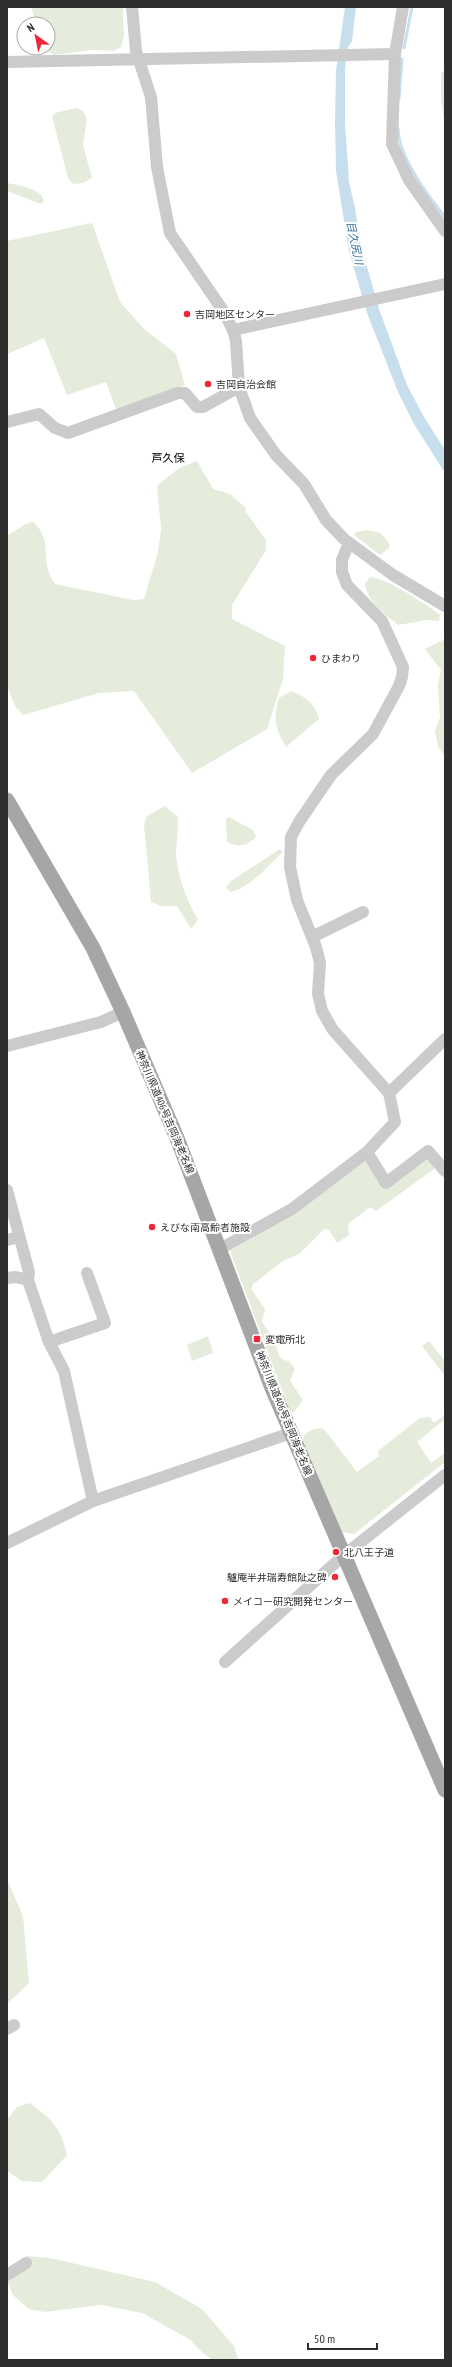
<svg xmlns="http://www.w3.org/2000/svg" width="452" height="2367" font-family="'PT Sans Narrow','Noto Sans JP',sans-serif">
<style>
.green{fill:#e5ecdb}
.water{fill:#c7dfed}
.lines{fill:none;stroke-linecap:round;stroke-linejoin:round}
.stream{stroke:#c7dfed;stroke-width:3}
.minor{stroke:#cbcbcb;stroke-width:12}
.major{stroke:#a6a6a6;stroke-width:15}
.poi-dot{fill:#ed2939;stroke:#fff;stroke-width:1.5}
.labels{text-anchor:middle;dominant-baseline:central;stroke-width:4;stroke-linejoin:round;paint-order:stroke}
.poi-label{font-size:10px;fill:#2e2e2e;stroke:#fff;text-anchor:start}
.street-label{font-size:10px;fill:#2e2e2e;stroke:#fff}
.water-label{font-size:11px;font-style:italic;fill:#387194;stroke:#fff}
.neighbourhood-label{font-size:11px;fill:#000;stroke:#fff}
</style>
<rect width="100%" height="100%" fill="#fff"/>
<!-- green -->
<g class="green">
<polygon points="31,7 123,7 124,36 121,47 114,51 92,50 54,55 42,48 48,48 48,24 36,24"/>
<polygon points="445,70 445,127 441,100 441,73"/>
<polygon points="76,108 83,111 87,119 83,145 92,178 83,183 73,184 68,178 52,116 55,113"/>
<path d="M7 183C18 185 41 188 44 201L41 204 7 191Z"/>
<polygon points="92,223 120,302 143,328 176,354 185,385 118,414 106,382 67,395 44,338 7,354 7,241"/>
<path d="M197 461 213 489 230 494 245 507 246 512 266 540V550L232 605V619L285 646 283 679 267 729 192 773 134 691 99 693 23 715 15 706 7 686V535C17 532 22 523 33 522 55 541 38 561 55 584L133 600 144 599 158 552 161 529 157 486 179 468Z"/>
<polygon points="367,530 380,533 389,543 389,548 380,555 354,535 356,532"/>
<path d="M370 577C389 579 424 603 440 615L439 621 427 620 398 625C384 613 368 603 365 584Z"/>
<polygon points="445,639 445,757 438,746 435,731 440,717 438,685 441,670 425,649"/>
<path d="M291 691C305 696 315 704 319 719L286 747C275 729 273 718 279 698Z"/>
<path d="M165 806 178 817C179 830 176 842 176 855 178 879 187 900 198 920L191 929 177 906H161L151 902 144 825 147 816Z"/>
<path d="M229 817 253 830 256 837C246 846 240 848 227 842L226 819Z"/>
<path d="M280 849 283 852C268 866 250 888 230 892L226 887 231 881Z"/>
<path d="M425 1156 435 1165 434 1169 376 1211 370 1207 348 1224 349 1235 337 1243 329 1230 324 1229 299 1254 283 1261 252 1285V1290L265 1309 262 1321C266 1328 272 1336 275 1343 279 1352 277 1360 289 1361L295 1369 290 1381 303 1400 294 1412 290 1411 230 1251 295 1214 367 1159 384 1188Z"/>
<polygon points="208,1336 213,1353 192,1361 187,1345"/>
<polygon points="429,1341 445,1361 445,1376 422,1346"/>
<path d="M445 1415V1419L417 1442 431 1463 445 1453V1462L354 1534 342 1532 303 1440C304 1431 316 1427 324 1429L357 1472 379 1456 378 1451 420 1418 430 1417 434 1423Z"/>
<polygon points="7,1879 23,1916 29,1983 8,2003"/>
<path d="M30 2103C53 2121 60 2126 67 2155L42 2182 22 2181 7 2171V2120L17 2107Z"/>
<polygon points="27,2256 50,2258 155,2282 202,2309 234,2346 238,2359 213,2360 204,2354 189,2339 142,2313 101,2305 45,2312 29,2309 13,2295 7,2281 7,2272"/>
</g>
<!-- water -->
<polygon class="water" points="345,7 356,7 352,41 348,47 345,69 345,122 349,182 355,208 360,242 379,309 407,385 424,417 445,450 445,473 414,424 398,392 367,313 349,251 336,171 335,122 336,70"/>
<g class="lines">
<!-- stream -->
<g class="stream">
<polyline points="404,48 412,7"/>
<polyline points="399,99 402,59"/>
<path d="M398 128C398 156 428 196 445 217"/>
</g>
<!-- minor -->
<g class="minor">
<polyline points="132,7 136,51 151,97 157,167 170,233 224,312 233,330 236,341 239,387 250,418 276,455 304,484 326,520 344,539 393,575 445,606"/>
<polyline points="403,7 395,54 392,144 409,180 445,231"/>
<polyline points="7,62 395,54"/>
<polyline points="233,330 445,284"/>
<polyline points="7,422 39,414 55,428 68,433 178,393 185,393 197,407 203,407 239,387"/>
<polyline points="312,937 363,912"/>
<polyline points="7,1046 101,1022 123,1012"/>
<polyline points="389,1093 445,1039"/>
<polyline points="367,1152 386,1183 428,1151 445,1171"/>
<polyline points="7,1190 29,1272 28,1280 49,1342 64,1371 93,1501"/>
<polyline points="7,1240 19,1237"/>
<polyline points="220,1249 292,1209 367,1152 395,1122 389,1093 333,1030 322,1011 318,994 320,963 316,947 297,900 290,867 291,837 299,822 331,775 373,734 399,686 402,677 403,667 382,621 347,585 342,572 342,560 349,543"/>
<polyline points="7,1278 16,1277 28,1280"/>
<polyline points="49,1342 105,1323 87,1273"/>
<polyline points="7,1543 93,1501 291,1433"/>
<polyline points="225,1662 343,1556 445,1475"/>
<polyline points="7,2029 14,2025"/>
<polyline points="7,2275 26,2263"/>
</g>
<!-- major -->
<polyline class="major" points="7,800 93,948 123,1012 177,1138 272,1388 445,1790"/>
</g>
<!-- markers -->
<g class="poi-dot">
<circle cx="187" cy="314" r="4"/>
<circle cx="208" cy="384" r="4"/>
<circle cx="313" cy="658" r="4"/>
<circle cx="152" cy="1227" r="4"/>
<rect x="253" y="1335" width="8" height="8" rx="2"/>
<circle cx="336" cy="1552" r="4"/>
<circle cx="335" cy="1577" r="4"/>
<circle cx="225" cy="1601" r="4"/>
</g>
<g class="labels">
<!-- poi labels -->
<g class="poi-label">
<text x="195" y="314">吉岡地区センター</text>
<text x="216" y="384">吉岡自治会館</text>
<text x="321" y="658">ひまわり</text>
<text x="160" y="1227">えびな南高齢者施設</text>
<text x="265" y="1339">変電所北</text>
<text x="344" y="1552">北八王子道</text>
<text x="327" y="1577" text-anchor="end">驢庵半井瑞寿館阯之碑</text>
<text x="233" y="1601">メイコー研究開発センター</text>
</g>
<!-- street labels -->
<g class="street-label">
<text transform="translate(165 1112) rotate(67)">神奈川県道406号吉岡海老名線</text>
<text transform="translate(284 1413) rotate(68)">神奈川県道406号吉岡海老名線</text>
</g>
<!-- water labels -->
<g class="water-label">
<text transform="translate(355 243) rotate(78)">目久尻川</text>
</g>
<!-- neighbourhood labels -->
<g class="neighbourhood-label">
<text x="168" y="458">芦久保</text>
</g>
</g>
<!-- border -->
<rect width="452" height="2367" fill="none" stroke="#2e2e2e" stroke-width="16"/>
<!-- north arrow -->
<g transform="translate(36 36) rotate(327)"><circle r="19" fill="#ffffff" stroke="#ababab"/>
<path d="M0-3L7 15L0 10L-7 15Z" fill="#ed2939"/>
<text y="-6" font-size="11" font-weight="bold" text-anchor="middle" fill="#2e2e2e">N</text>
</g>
<!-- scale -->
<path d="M308 2343v6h69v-6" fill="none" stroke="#2e2e2e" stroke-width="2"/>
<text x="314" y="2343" font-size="12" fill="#2e2e2e" stroke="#ffffff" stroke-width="3" paint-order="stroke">50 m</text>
</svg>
